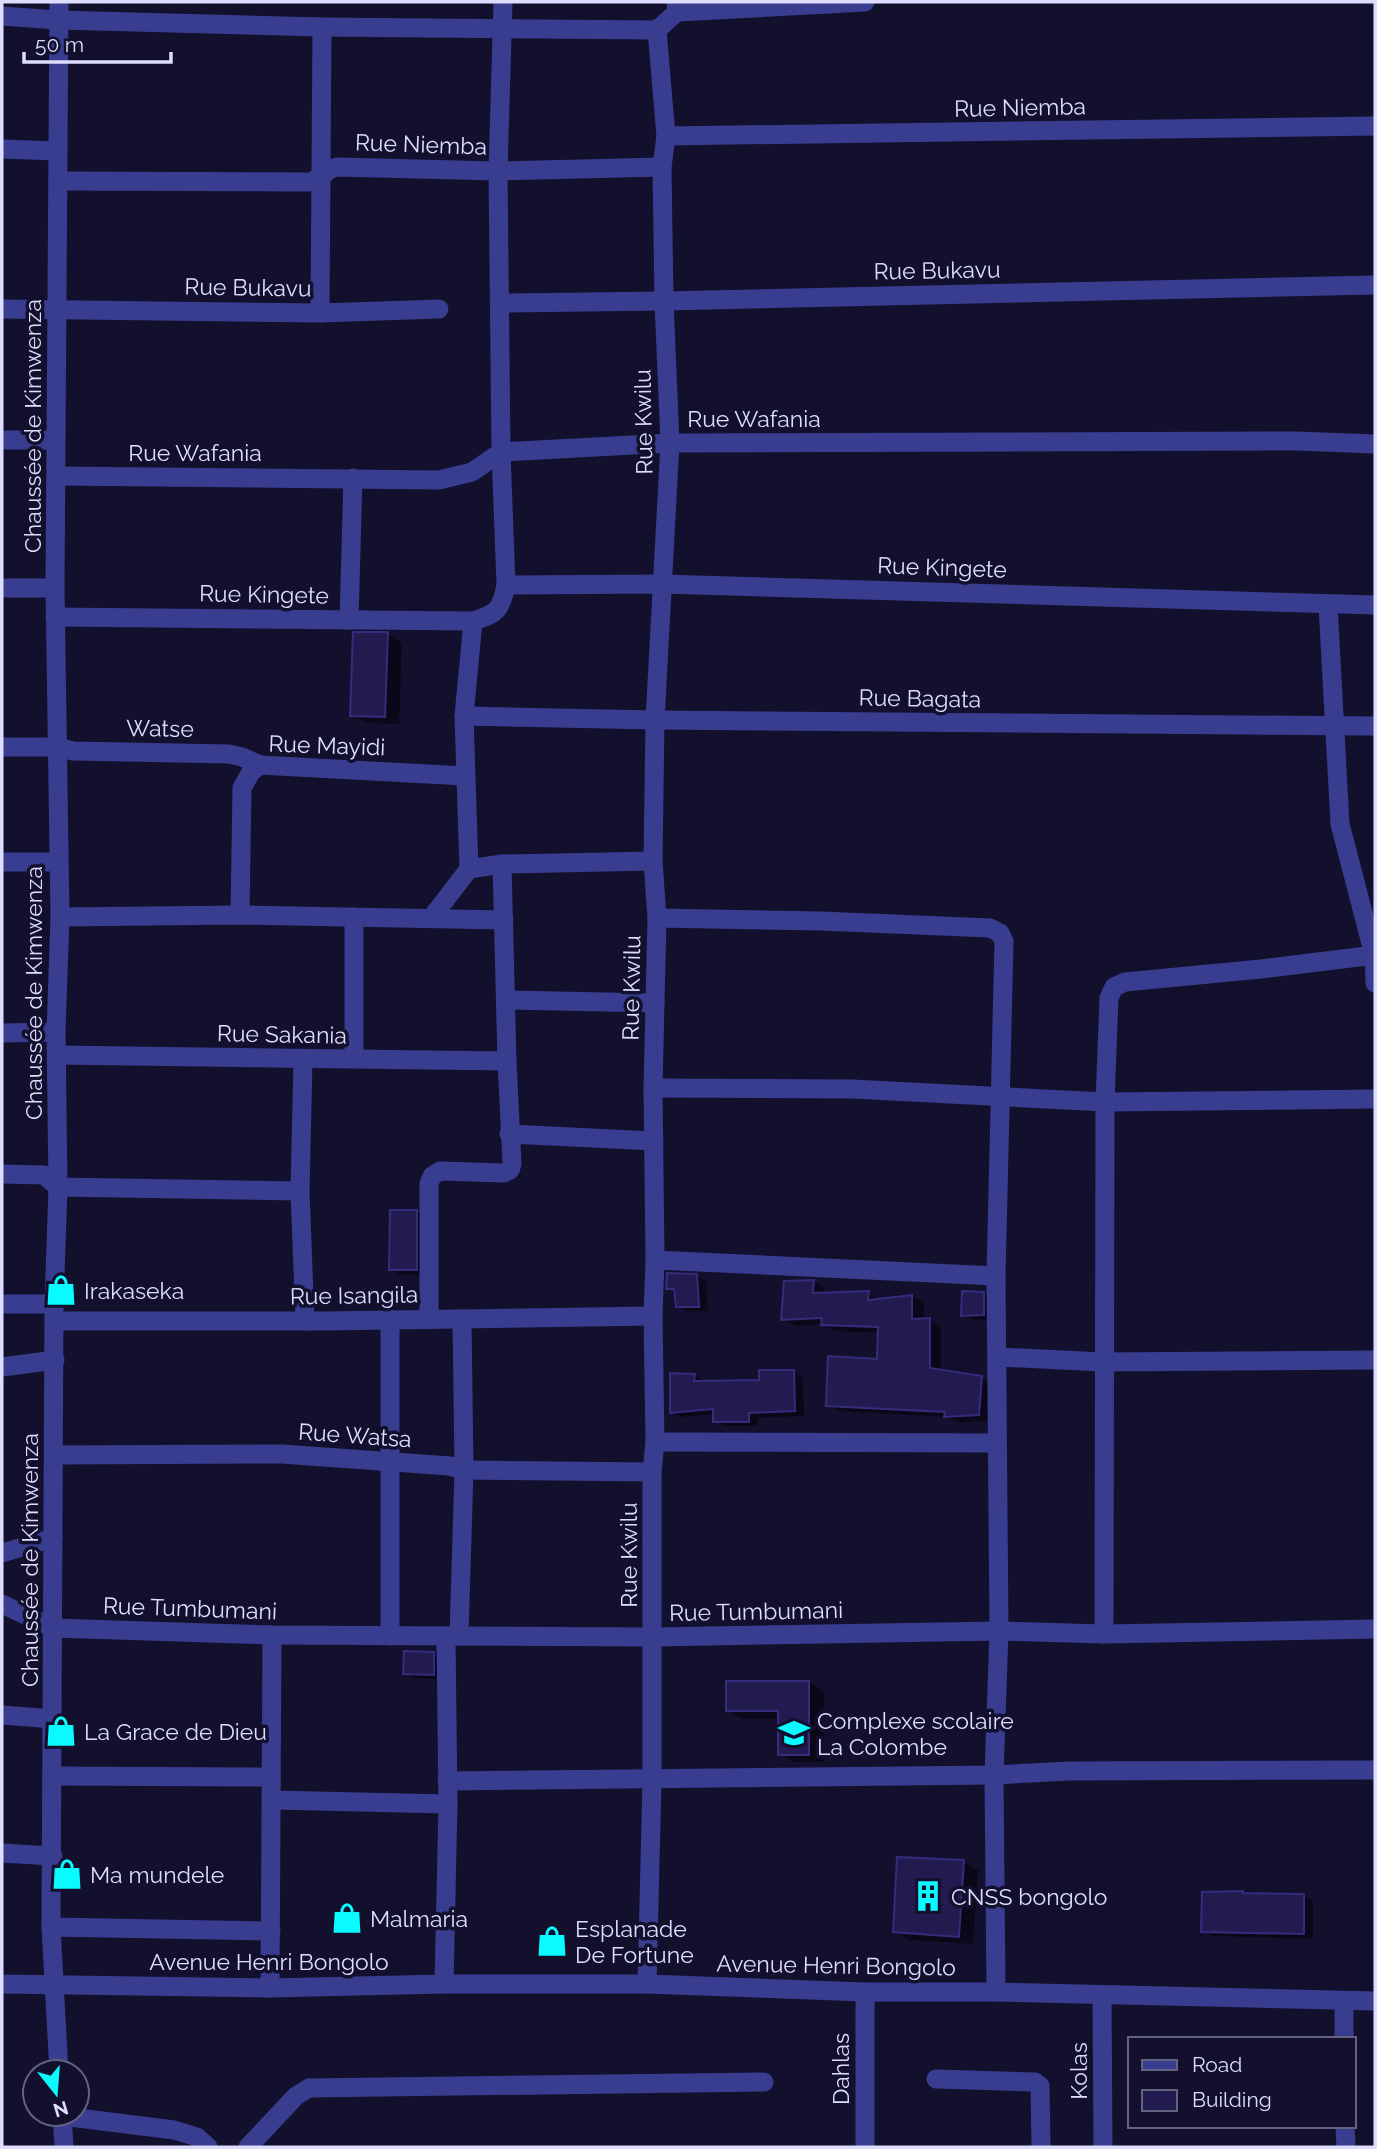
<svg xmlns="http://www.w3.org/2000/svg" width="1377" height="2149" font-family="Raleway,sans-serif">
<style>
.shadow{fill:#0007}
.building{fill:#221b50;stroke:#352c7d;stroke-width:2}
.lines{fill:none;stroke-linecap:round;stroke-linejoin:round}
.minor{stroke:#393d8f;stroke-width:19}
.tertiary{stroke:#393d8f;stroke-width:19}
.labels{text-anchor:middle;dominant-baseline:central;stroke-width:7;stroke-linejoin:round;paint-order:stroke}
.street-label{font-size:23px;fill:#deddff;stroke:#13102e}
.poi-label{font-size:23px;fill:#deddff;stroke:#13102e;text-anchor:start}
</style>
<rect width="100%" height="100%" fill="#13102e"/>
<!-- shadow -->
<g class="shadow">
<polygon points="387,634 402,643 399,724 366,723 352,715"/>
<polygon points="416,1212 426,1217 426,1275 401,1275 391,1269"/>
<polygon points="696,1276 706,1281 708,1311 687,1311 677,1306 676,1292 668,1288"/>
<polygon points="813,1281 825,1288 824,1294 868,1293 881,1300 912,1296 924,1303 924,1320 929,1320 941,1327 941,1372 981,1378 993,1384 990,1421 958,1422 948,1417 839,1411 828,1405 878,1361 880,1333 834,1331 823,1324 795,1326 783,1319"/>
<polygon points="983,1294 993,1299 993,1320 972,1320 962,1315"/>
<polygon points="794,1372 803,1378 804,1416 758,1418 758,1426 724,1426 715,1421 715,1414 681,1417 672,1412 694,1375 703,1381 761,1382"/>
<polygon points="433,1654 443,1659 443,1679 414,1678 405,1673"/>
<polygon points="809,1682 824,1691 823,1762 795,1762 780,1754 780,1719 742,1719 728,1710"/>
<polygon points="963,1862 978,1870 973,1944 909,1940 894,1931"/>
<polygon points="1303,1896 1313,1901 1313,1939 1213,1936 1203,1931"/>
</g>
<!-- building -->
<g class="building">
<polygon points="353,632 388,632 385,717 350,716"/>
<polygon points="390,1210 417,1210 417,1270 389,1270"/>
<polygon points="667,1273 697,1274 699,1307 676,1307 674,1289 666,1289"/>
<polygon points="814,1280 813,1293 869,1291 868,1300 912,1295 912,1319 930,1318 930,1368 982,1376 979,1415 944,1417 945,1412 826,1406 828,1356 877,1359 878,1327 821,1325 822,1318 781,1320 784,1281"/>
<polygon points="962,1291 984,1292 984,1315 961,1316"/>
<polygon points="759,1370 794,1370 795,1411 749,1413 749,1422 713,1422 713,1409 670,1413 670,1373 695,1374 694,1381 759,1380"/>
<polygon points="404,1651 434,1652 434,1675 403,1674"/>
<polygon points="726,1681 809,1681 809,1755 778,1755 778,1711 726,1711"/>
<polygon points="897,1857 964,1860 959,1937 893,1932"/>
<polygon points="1243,1891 1243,1893 1304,1894 1304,1934 1201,1932 1202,1892"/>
</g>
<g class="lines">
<!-- minor -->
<g class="minor">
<polyline points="677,12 865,2"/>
<polyline points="2,16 58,20 322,27 657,30"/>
<polyline points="666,136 1375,126"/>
<polyline points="2,149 58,151"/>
<path d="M58 181 309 182C321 180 326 169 337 167L498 171 662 167"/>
<polyline points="500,303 664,301 1375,285"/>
<polyline points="2,309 320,313 439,309"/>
<polyline points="320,313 322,27"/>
<polyline points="2,440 56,440"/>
<polyline points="56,476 439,480 472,472 501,452 670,443 1297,441 1375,444"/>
<polyline points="506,585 662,584 1375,605"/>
<polyline points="2,588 55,588"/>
<polyline points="1328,605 1340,824 1374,955 1375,983"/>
<polyline points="55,617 473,621"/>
<polyline points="349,620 353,478"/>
<polyline points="464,716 655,720 1375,726"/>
<polyline points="2,747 57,747 73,751 229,754 242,757 260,765"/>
<polyline points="2,862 57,862"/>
<polyline points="469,869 502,864 653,861"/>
<polyline points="240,915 242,788 251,772 260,765 465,776"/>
<polyline points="60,917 240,915 504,920"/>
<path d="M432 917 469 869 464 716 473 621C497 614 501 610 506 585L501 452 498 171 503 2"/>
<polyline points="657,918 821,921 990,928 1000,933 1004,941 996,1276 999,1631 994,1775 996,1992"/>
<polyline points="506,1000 655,1003"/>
<polyline points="2,1033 56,1032"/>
<polyline points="57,1055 507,1061"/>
<polyline points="303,1059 300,1191 305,1321"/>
<polyline points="354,1059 354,917"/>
<polyline points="653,1088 852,1089 1105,1102 1375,1099"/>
<polyline points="509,1134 654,1141"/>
<polyline points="2,1174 44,1175 58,1187 300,1191"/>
<polyline points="655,1260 996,1276"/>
<polyline points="2,1304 54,1304"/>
<polyline points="390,1319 390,1636"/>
<polyline points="429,1319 429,1184 432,1176 440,1171 504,1173 510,1170 512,1164 507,1061 502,864"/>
<polyline points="55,1321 325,1321 653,1316"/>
<polyline points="998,1357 1103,1362 1375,1360"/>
<polyline points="2,1367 55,1360"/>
<polyline points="655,1442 997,1443"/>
<polyline points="54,1455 282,1454 450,1466 464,1470 652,1472"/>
<polyline points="2,1553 53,1538"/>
<polyline points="2,1604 53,1628 272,1635 653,1637 999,1631 1104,1634 1375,1629"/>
<polyline points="1104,1634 1105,1102 1109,998 1114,987 1125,982 1261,969 1375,955"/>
<polyline points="459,1636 464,1470 462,1319"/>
<polyline points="2,1715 53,1719"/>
<polyline points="53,1776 270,1777"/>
<polyline points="447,1781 994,1775 1069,1771 1375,1770"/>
<polyline points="272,1800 448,1804"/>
<polyline points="2,1853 53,1856"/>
<polyline points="51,1927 271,1931"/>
<polyline points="444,1984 448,1804 446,1636"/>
<polyline points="647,1984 652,1780 652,1472 655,1442 653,1316 655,1260 653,1088 657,918 653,861 655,720 670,443 664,301 662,167 666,136 657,30 677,12 676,2"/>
<polyline points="270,1988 272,1635"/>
<polyline points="1102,1995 1103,2147"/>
<polyline points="1344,2001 1344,2039"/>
<polyline points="936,2079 1035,2082 1040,2086 1041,2147"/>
<polyline points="62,2116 174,2130 197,2137 208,2147"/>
<polyline points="1345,2126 1346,2147"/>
<polyline points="248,2147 296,2096 309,2088 764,2082"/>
<polyline points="865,2147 865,1992"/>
</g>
<!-- tertiary -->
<g class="tertiary">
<polyline points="59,2 55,588 60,917 56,1032 58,1187 54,1304 51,1927 59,2072"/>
<polyline points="2,1984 270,1988 444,1984 647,1984 865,1992 996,1992 1375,2001"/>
<polyline points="62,2114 64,2147"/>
</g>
</g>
<!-- icons -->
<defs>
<symbol id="shop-bare" viewBox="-9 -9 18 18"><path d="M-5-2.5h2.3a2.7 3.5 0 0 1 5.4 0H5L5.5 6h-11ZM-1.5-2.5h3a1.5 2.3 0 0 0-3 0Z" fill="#09fbff" stroke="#13102e" stroke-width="2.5" paint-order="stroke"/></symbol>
<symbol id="school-bare" viewBox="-9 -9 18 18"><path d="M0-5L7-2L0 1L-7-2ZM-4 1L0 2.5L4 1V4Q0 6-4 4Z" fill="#09fbff" stroke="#13102e" stroke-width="2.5" paint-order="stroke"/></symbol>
<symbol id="building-bare" viewBox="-9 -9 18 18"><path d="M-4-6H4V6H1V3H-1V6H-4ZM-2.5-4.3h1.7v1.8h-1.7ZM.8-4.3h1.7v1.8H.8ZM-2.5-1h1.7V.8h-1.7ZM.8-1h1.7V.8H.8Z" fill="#09fbff" stroke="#13102e" stroke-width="2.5" paint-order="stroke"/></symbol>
</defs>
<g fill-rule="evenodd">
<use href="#shop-bare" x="39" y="1268" width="44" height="44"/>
<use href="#shop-bare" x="39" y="1709" width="44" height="44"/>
<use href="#school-bare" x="772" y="1711" width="44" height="44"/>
<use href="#shop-bare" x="45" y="1852" width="44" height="44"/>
<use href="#building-bare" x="906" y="1874" width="44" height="44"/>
<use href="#shop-bare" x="325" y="1896" width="44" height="44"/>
<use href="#shop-bare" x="530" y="1919" width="44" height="44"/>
</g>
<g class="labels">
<!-- street labels -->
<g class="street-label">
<text transform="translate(1020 107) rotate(-1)">Rue Niemba</text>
<text transform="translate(421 144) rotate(2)">Rue Niemba</text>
<text transform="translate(937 270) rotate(-1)">Rue Bukavu</text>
<text transform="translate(248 287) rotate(1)">Rue Bukavu</text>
<text x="754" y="418">Rue Wafania</text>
<text transform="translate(643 422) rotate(-91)">Rue Kwilu</text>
<text transform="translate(32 426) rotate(-90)">Chaussée de Kimwenza</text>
<text x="195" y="452">Rue Wafania</text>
<text transform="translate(942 567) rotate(2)">Rue Kingete</text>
<text transform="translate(264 594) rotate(1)">Rue Kingete</text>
<text transform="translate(920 698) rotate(1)">Rue Bagata</text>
<text transform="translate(160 728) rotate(1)">Watse</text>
<text transform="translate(327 745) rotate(2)">Rue Mayidi</text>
<text transform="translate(631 988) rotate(-89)">Rue Kwilu</text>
<text transform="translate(33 993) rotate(-90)">Chaussée de Kimwenza</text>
<text transform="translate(282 1034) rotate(1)">Rue Sakania</text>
<text transform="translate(354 1295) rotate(-1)">Rue Isangila</text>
<text transform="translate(355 1435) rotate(4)">Rue Watsa</text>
<text transform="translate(628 1555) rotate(-90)">Rue Kwilu</text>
<text transform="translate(29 1560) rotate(-90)">Chaussée de Kimwenza</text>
<text transform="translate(190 1608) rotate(2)">Rue Tumbumani</text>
<text transform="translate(756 1611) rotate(-1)">Rue Tumbumani</text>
<text x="269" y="1961">Avenue Henri Bongolo</text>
<text transform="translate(836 1965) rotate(1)">Avenue Henri Bongolo</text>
<text transform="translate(840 2069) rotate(-90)">Dahlas</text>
<text transform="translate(1078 2071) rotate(-90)">Kolas</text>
</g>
<!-- poi labels -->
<g class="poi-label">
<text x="84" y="1290">Irakaseka</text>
<text x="817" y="1720">Complexe scolaire<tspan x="817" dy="26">La Colombe</tspan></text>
<text x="84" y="1731">La Grace de Dieu</text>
<text x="90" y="1874">Ma mundele</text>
<text x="951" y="1896">CNSS bongolo</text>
<text x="370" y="1918">Malmaria</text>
<text x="575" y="1928">Esplanade<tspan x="575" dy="26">De Fortune</tspan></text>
</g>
</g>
<!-- border -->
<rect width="1377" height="2149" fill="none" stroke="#deddff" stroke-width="7"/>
<!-- legend -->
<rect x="1128" y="2037" width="228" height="91" fill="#13102e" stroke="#646282" stroke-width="2"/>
<rect x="1142" y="2060" width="35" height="10" fill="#393d8f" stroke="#646282" stroke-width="2"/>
<text x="1192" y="2072" font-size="21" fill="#deddff">Road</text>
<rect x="1142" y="2090" width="35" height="21" fill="#221b50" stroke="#646282" stroke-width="2"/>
<text x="1192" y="2107" font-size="21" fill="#deddff">Building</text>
<!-- north arrow -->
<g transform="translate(56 2093) rotate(163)"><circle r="33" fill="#13102e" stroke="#646282" stroke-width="2"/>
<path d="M0-5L12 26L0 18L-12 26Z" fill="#09fbff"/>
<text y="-10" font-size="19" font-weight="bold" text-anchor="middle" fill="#deddff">N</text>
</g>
<!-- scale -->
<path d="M24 52v10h147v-10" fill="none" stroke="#deddff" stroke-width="3.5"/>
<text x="35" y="52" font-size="21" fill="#deddff" stroke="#13102e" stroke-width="5" paint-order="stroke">50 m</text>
</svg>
